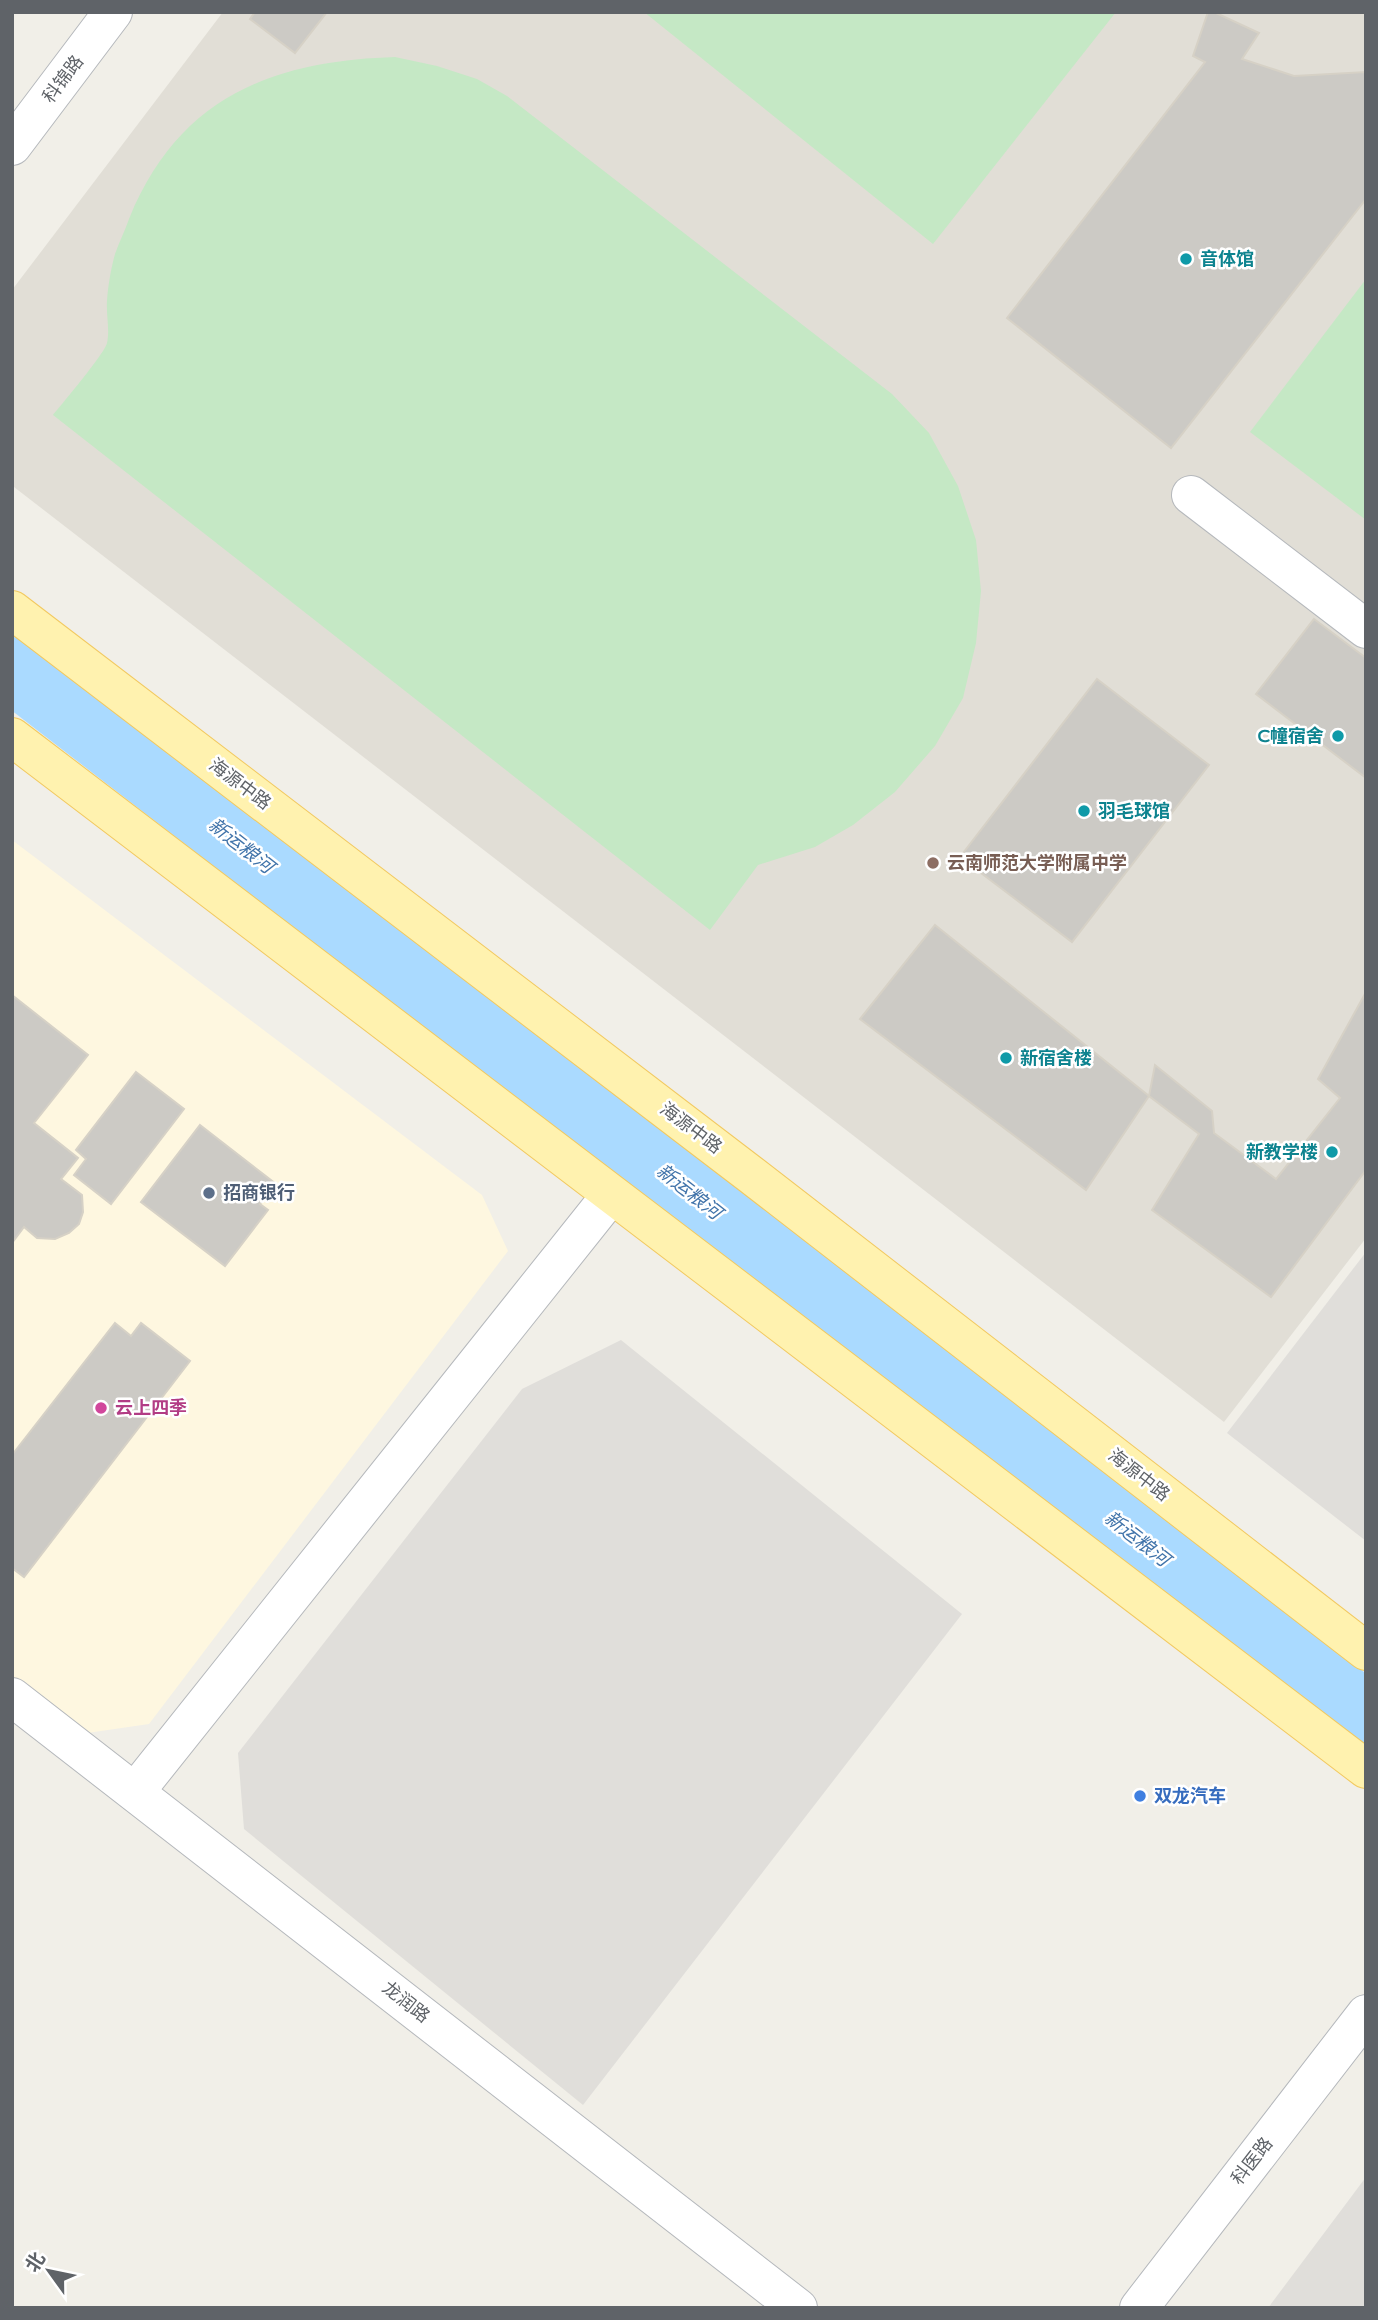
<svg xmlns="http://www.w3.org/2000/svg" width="1378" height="2320" font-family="'Varela Round','Noto Sans SC',sans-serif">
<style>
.commercial{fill:#fef7e0}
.industrial{fill:#e0deda}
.education{fill:#e1ded6}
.green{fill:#c5e8c5}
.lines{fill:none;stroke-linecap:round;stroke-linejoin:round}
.river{stroke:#aadaff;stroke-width:66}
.building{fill:#cccac5;stroke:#d6d1c6;stroke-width:2}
.minor-casing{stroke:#b5b8bc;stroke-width:40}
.major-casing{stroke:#f2c960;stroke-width:40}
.minor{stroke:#fff;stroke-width:38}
.major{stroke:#fff2af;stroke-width:38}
.culture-dot{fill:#0f9aa8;stroke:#fff;stroke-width:2.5}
.education-dot{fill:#8d6e63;stroke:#fff;stroke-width:2.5}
.service-dot{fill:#5c6f8a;stroke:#fff;stroke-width:2.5}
.hotel-dot{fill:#d1479c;stroke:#fff;stroke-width:2.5}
.shop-dot{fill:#3f7fe0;stroke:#fff;stroke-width:2.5}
.labels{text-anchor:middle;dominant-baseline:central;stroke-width:5;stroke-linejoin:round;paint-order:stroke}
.street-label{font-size:18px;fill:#5f6368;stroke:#fff}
.culture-label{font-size:18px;font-weight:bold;fill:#0d838f;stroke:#fff;text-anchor:start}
.education-label{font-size:18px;font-weight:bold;fill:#785e54;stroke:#fff;text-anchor:start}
.service-label{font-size:18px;font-weight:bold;fill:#4e5e75;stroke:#fff;text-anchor:start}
.hotel-label{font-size:18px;font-weight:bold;fill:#b23c85;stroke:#fff;text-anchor:start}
.shop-label{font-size:18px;font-weight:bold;fill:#366cbe;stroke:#fff;text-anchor:start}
.water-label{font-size:19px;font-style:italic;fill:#4174aa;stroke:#fff}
</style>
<rect width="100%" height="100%" fill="#f1efe8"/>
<!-- commercial -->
<polygon class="commercial" points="12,840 482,1195 508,1251 149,1724 53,1738 12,1707"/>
<!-- industrial -->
<g class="industrial">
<polygon points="1366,1252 1366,1541 1227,1433"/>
<polygon points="621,1340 962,1614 583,2105 244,1829 238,1753 522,1389"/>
<polygon points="1366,2177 1366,2308 1268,2308"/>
</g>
<!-- education -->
<polygon class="education" points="223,12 1366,12 1366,1238 1224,1422 14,487 12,478 12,290"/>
<!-- green -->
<g class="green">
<polygon points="644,12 1116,12 933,244"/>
<path d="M395 57 437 66 477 79 507 96 892 394 929 433 958 486 976 540 981 591 976 643 963 698 935 746 895 792 853 825 815 847 758 865 710 930 53 415C62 404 105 353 107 343 110 330 106 314 107 301 108 286 111 268 115 254 119 242 125 231 129 219 178 98 271 61 395 57Z"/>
<polygon points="1366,279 1366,520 1250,432"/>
</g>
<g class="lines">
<!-- river -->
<polyline class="river" points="12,669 1305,1667 1366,1716"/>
</g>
<!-- building -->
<g class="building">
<polygon points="255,12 327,12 295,53 250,19"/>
<polygon points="1208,12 1214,12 1259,33 1242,59 1294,76 1366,72 1366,199 1171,448 1007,318 1205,62 1193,56"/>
<polygon points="1314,619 1366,658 1366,778 1256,694"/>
<polygon points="1097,679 1209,765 1072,942 960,857"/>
<polygon points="935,925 1149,1096 1086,1190 860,1019"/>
<polygon points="1366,992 1366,1170 1271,1297 1152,1210 1199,1134 1149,1096 1155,1065 1212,1111 1214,1133 1276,1179 1340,1098 1318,1079"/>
<polygon points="12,995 88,1055 34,1123 78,1158 61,1179 82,1195 83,1212 79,1224 69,1233 55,1239 37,1238 24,1227 12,1243"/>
<polygon points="136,1072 184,1109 111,1204 74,1175 86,1159 76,1150"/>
<polygon points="200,1125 276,1184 260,1204 268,1210 225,1266 141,1202"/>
<polygon points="115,1323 131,1336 141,1323 190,1361 24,1577 12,1568 12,1455"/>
</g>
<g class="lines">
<defs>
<g id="minor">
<polyline points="12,146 113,12"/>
<polyline points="1191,495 1366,629"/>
<polyline points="12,1697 798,2308"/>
<polyline points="135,1792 611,1195"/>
<polyline points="1139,2308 1366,2014"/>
</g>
<g id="major">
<polyline points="12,610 750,1174 1366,1651"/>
<polyline points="12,737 1366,1769"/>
</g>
</defs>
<!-- minor casing -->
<use href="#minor" class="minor-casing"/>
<!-- major casing -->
<use href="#major" class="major-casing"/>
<!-- minor -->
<use href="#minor" class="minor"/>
<!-- major -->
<use href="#major" class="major"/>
</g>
<!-- markers -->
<g class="culture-dot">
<circle cx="1186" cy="259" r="7"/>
<circle cx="1338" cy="736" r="7"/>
<circle cx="1084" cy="811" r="7"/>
<circle cx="1006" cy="1058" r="7"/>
<circle cx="1332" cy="1152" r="7"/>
</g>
<circle class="education-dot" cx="933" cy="863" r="7"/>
<circle class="service-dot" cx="209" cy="1193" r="7"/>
<circle class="hotel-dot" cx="101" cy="1408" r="7"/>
<circle class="shop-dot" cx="1140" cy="1796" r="7"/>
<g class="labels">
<!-- street labels -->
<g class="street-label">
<text transform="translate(63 79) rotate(-53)">科锦路</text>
<text transform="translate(240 784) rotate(37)">海源中路</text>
<text transform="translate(691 1128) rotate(37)">海源中路</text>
<text transform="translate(1139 1475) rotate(38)">海源中路</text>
<text transform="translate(406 2002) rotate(38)">龙润路</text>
<text transform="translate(1252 2161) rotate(-52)">科医路</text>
</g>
<!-- culture labels -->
<g class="culture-label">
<text x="1200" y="259">音体馆</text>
<text x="1324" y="736" text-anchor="end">C幢宿舍</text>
<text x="1098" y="811">羽毛球馆</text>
<text x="1020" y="1058">新宿舍楼</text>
<text x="1318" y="1152" text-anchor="end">新教学楼</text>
</g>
<!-- education labels -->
<g class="education-label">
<text x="947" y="863">云南师范大学附属中学</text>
</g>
<!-- service labels -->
<g class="service-label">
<text x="223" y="1193">招商银行</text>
</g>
<!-- hotel labels -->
<g class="hotel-label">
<text x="115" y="1408">云上四季</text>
</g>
<!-- shop labels -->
<g class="shop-label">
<text x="1154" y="1796">双龙汽车</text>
</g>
<!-- water labels -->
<g class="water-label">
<text transform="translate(241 846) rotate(38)">新运粮河</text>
<text transform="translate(689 1192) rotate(38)">新运粮河</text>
<text transform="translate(1137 1539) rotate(38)">新运粮河</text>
</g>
</g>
<!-- border -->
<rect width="1378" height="2320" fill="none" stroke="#5f6368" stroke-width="28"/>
<!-- north arrow -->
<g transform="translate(49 2271) rotate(303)" stroke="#ffffff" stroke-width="5" paint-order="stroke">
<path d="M0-5L12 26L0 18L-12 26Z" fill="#5f6368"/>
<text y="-10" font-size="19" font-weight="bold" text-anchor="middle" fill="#5f6368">北</text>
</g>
</svg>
